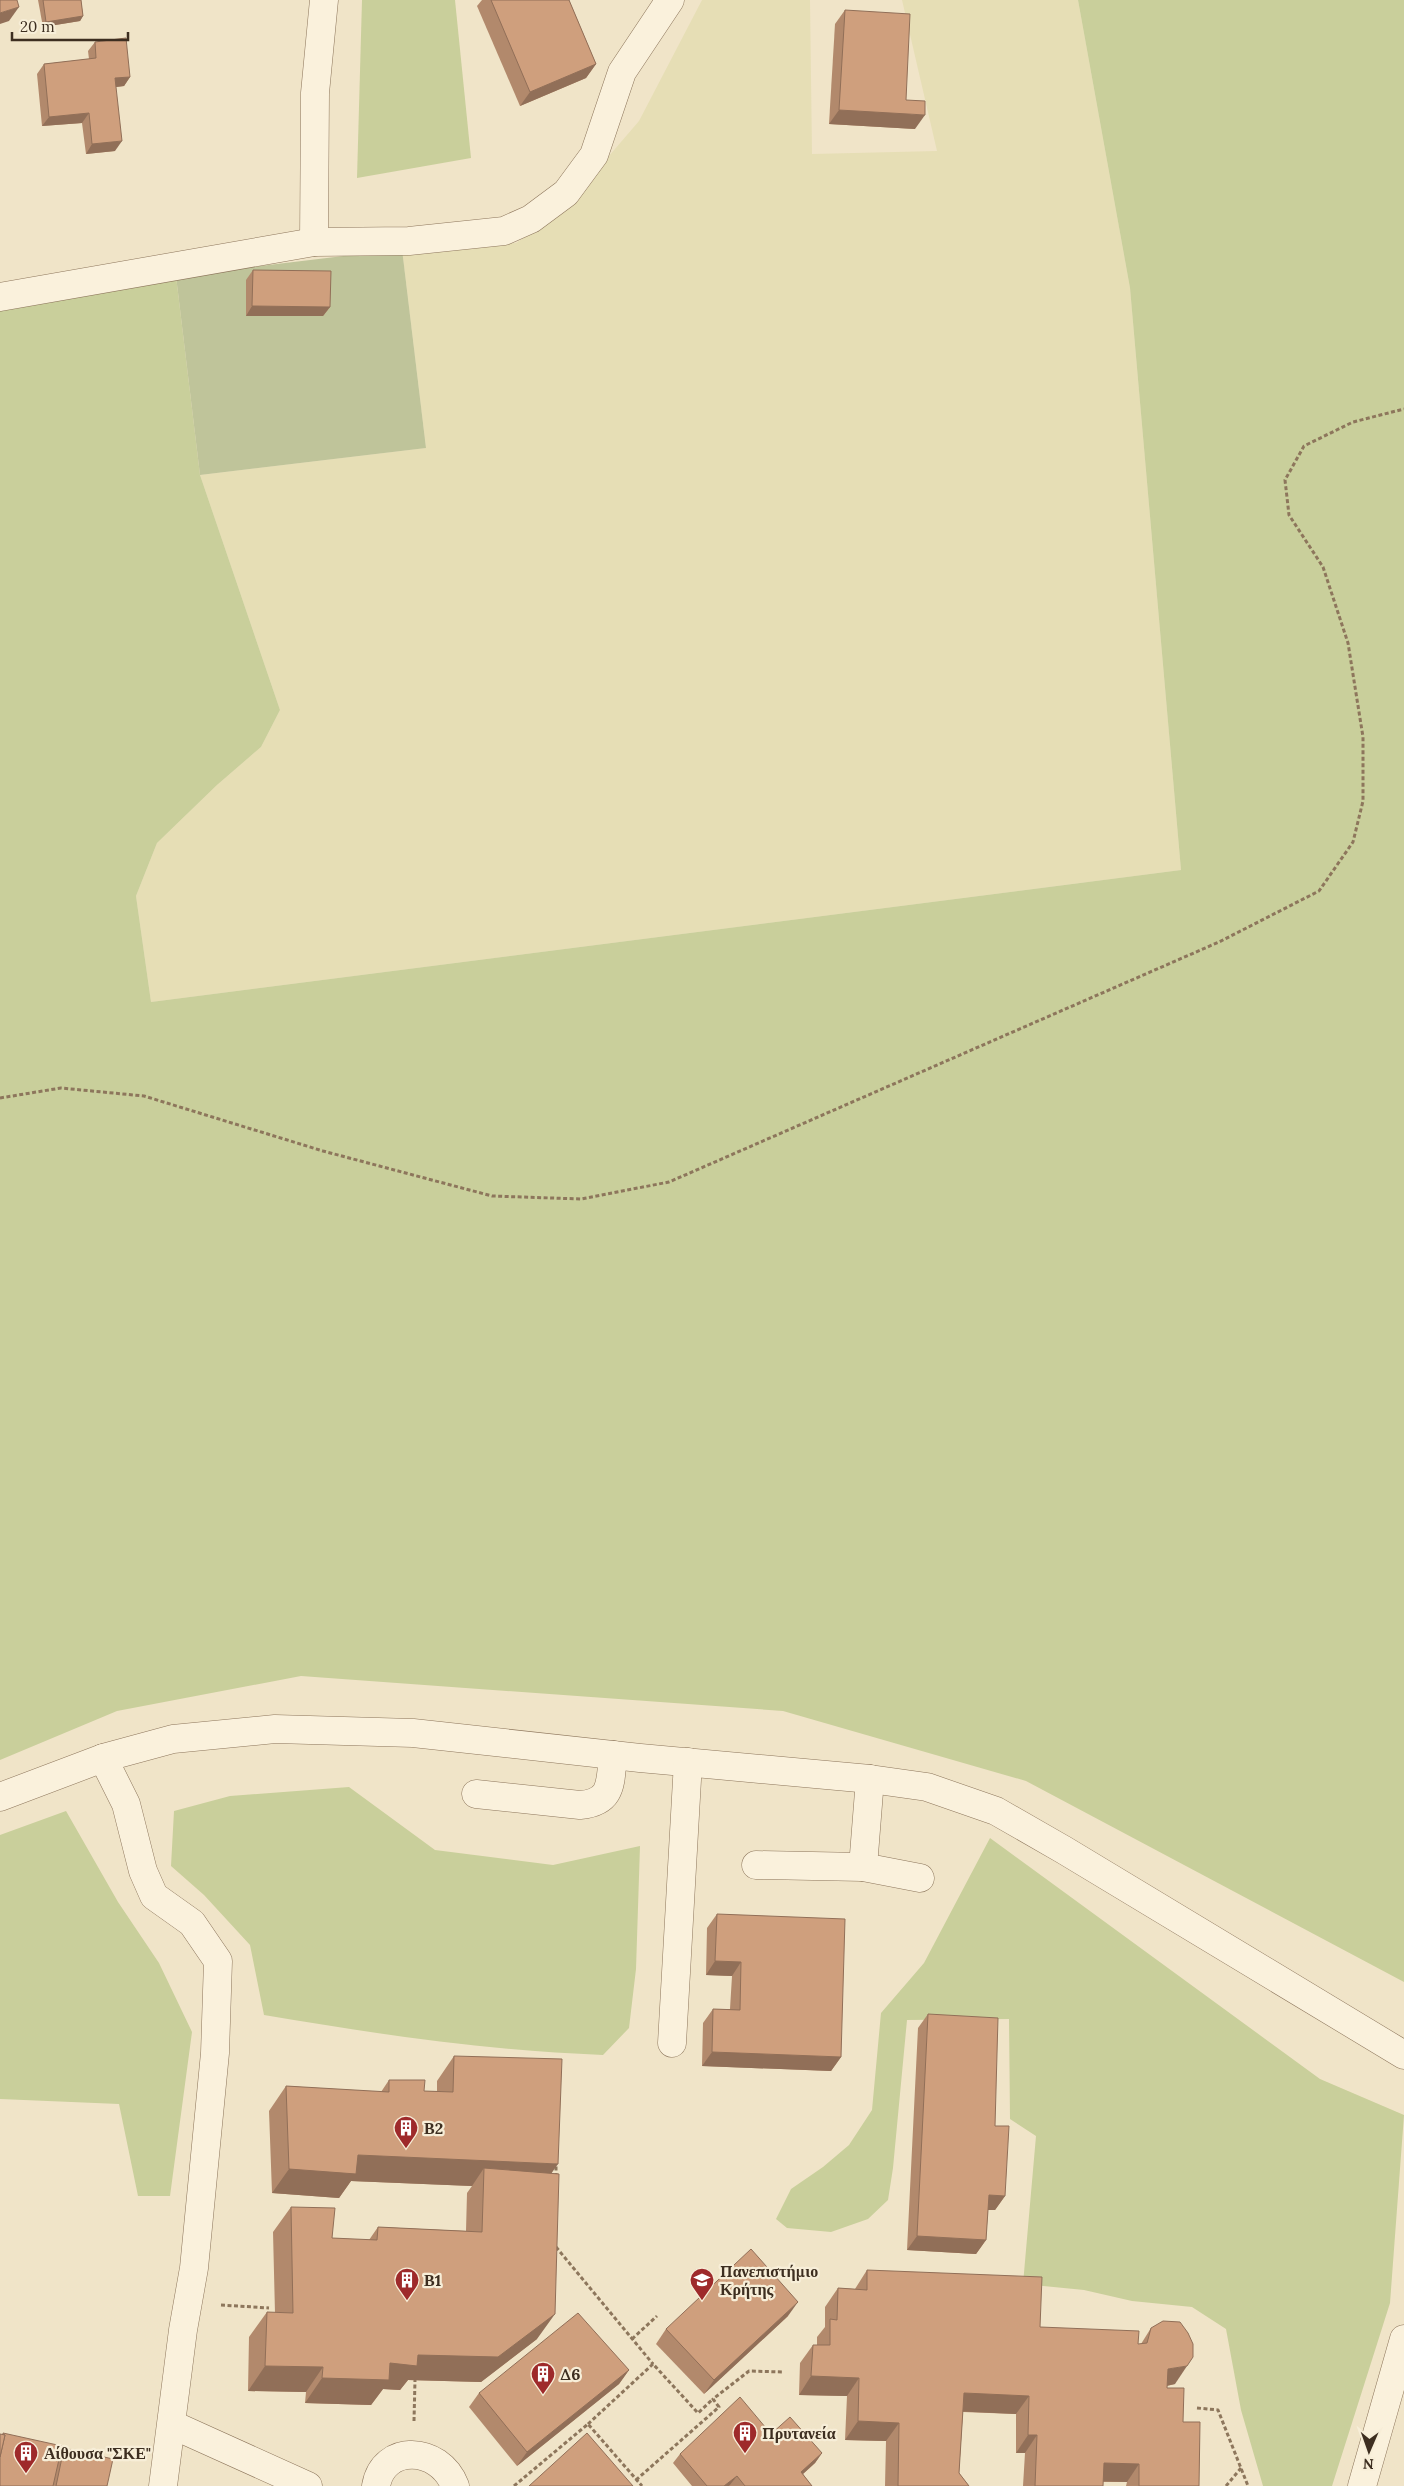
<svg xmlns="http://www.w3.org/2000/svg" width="1404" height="2486" font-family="Lora,serif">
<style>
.farmland{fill:#e6deb5}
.green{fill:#c9cf9b}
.cemetery{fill:#bfc49a}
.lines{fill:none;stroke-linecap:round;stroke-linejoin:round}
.minor-casing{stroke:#8d765c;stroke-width:29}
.path{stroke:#8d765c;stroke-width:3;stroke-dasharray:4 2.5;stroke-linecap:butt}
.minor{stroke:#faf1dc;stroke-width:28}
.wall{fill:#b2896c}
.shaded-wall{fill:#916f58}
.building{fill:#cf9f7d;stroke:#916f58}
.labels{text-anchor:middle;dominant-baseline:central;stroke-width:4.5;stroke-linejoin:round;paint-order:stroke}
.poi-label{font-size:16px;font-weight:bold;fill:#3d2e20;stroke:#f7eed8;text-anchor:start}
</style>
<rect width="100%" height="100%" fill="#f0e4c8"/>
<!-- farmland -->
<polygon class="farmland" points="702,0 810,0 812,154 937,151 902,0 1078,0 1130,288 1181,870 151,1002 136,896 157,843 217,785 261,747 280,710 200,475 426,448 402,249 516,243 560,213 639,121"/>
<!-- green -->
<g class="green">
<polygon points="362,0 455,0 471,158 357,178"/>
<polygon points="1078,0 1404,0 1404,1982 1026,1781 783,1711 301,1676 117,1711 0,1760 0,311 176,276 200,475 280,710 261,747 217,785 157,843 136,896 151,1002 1181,870 1130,288"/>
<path d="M349 1787 435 1850 553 1865 640 1846 636 1969 629 2028 603 2055C489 2051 376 2034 264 2015L250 1945 204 1895 171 1866 174 1811 230 1796Z"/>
<polygon points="66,1811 118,1902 159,1963 192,2032 170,2196 138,2196 119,2104 0,2099 0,1835"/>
<polygon points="990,1838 1320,2079 1404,2115 1390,2303 1332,2486 1263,2486 1241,2410 1226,2329 1192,2307 1132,2301 1084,2290 1023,2284 1036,2136 1010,2119 1009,2019 907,2020 893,2168 888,2200 868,2219 831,2232 787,2228 776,2219 791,2189 823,2167 849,2145 872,2110 881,2013 924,1963"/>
</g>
<!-- cemetery -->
<polygon class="cemetery" points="402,249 426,448 200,475 176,276"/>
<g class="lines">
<defs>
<g id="minor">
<polyline points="314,242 315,93 324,0"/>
<polyline points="0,297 314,242 409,241 504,231 531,219 566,193 594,155 622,72 670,0"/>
<polyline points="103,1758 126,1804 143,1871 154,1896 192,1923 218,1961 215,2053 194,2268 183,2330 163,2486"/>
<path d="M476 1794 580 1805C613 1802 610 1783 613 1755"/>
<polyline points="0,1797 103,1758 173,1739 275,1729 413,1733 640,1758 870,1779 927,1787 996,1811 1064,1850 1404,2055"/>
<polyline points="756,1865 863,1867 920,1878"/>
<polyline points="863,1867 870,1779"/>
<polyline points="672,2043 688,1762"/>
<polyline points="173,2425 308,2486"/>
<path d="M376 2486C383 2444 439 2445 455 2486"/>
<polyline points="1362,2486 1404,2339"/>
</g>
</defs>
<!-- minor casing -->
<use href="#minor" class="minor-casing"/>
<!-- path -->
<g class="path">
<polyline points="0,1098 61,1088 144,1096 323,1151 492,1196 581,1199 669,1182 1219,942 1319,891 1353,842 1363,801 1363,737 1348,643 1323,567 1289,515 1285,480 1304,446 1353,422 1404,409"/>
<polyline points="556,2177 556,2163"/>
<polyline points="556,2247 653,2364"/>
<polyline points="221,2305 269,2308"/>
<polyline points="632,2339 657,2316"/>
<polyline points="1197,2408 1218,2410 1248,2486"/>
<polyline points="414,2421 415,2380"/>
<polyline points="588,2424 653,2364 698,2413 713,2399"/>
<polyline points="636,2480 719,2407 713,2399 749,2371 782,2372"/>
<polyline points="514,2486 588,2424 642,2486"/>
<polyline points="1226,2486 1241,2468"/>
</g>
<!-- minor -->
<use href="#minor" class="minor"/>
</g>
<!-- wall -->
<g class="wall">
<polygon points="38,0 81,0 83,16 80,21 43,27"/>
<polygon points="482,0 569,0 596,64 586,78 520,106 477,6"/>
<polygon points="845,10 906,100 915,129 829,124 835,24"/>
<polygon points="95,42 130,77 124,86 116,87 115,151 86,154 82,123 42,126 37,74 44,64 89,59 88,51"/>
<polygon points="253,270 330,307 323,316 246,316 246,280"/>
<polygon points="717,1914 841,2057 831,2071 702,2066 703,2023 713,2009 730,2009 732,1976 706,1975 707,1928"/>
<polygon points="928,2014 995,2126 1005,2196 995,2210 988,2210 986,2240 976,2254 907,2250 918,2028"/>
<polygon points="454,2056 552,2173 537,2339 481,2382 408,2380 400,2390 383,2389 371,2405 305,2403 306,2392 248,2391 249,2337 267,2312 275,2313 273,2232 291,2207 332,2238 369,2240 378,2227 466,2231 467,2193 472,2186 351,2181 339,2198 272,2193 269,2111 286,2086 381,2092 389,2080 424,2091 437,2091 437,2081"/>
<polygon points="867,2270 1040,2327 1138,2344 1141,2344 1151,2328 1175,2384 1167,2386 1167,2388 1183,2422 1199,2486 1126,2486 1127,2482 1103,2482 1103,2486 1023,2486 1025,2453 1016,2453 1016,2414 963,2412 959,2473 969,2486 885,2486 886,2441 845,2440 847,2396 799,2395 800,2363 813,2345 817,2345 817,2337 825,2327 825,2307 838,2288 855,2289"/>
<polygon points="788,2316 704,2394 656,2344 666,2329"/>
<polygon points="629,2370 619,2384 517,2466 469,2407 479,2393"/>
<polygon points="771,2434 822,2453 815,2463 803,2474 812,2486 692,2486 673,2463 680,2454"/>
<polygon points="64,2448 107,2486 0,2486 60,2453"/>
</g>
<!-- shaded-wall -->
<g class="shaded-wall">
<polygon points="19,7 9,21 0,24 0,13"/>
<polygon points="83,16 80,21 43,27 46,22"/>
<polygon points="596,64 586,78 520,106 530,92"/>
<polygon points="130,77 124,86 108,88 115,78"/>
<polygon points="839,110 925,115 915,129 829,124"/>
<polygon points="89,113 82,123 42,126 49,117"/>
<polygon points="122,141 115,151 86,154 92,144"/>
<polygon points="252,306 330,307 323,316 246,316"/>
<polygon points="715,1961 741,1962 732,1976 706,1975"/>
<polygon points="712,2052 841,2057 831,2071 702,2066"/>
<polygon points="358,2155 558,2164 541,2188 484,2168 472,2186 351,2181 339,2198 272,2193 289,2169"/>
<polygon points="989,2195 1005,2196 995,2210 979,2210"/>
<polygon points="917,2236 986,2240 976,2254 907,2250"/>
<polygon points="798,2302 788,2316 704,2394 714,2380"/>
<polygon points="555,2314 537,2339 481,2382 408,2380 400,2390 383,2389 371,2405 305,2403 322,2378 390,2363"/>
<polygon points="265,2366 323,2367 306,2392 248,2391"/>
<polygon points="1187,2366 1175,2384 1155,2388 1168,2369"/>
<polygon points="629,2370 619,2384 517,2466 527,2452"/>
<polygon points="811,2376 859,2378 847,2396 799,2395"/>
<polygon points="964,2393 1029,2396 1016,2414 951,2411"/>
<polygon points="858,2421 899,2423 886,2441 845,2440"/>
<polygon points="1028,2435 1037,2435 1025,2453 1016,2453"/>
<polygon points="822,2453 815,2463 794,2482 801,2472"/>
<polygon points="1104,2463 1139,2464 1127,2482 1091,2481"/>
<polygon points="737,2476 729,2486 724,2486"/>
</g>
<!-- building -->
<g class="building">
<polygon points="0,0 17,0 19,7 0,13"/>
<polygon points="43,0 81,0 83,16 46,22"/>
<polygon points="491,0 569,0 596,64 530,92"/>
<polygon points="845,10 910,14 906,100 925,101 925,115 839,110"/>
<polygon points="126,38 130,77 115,78 122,141 92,144 89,113 49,117 44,64 96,58 95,42"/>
<polygon points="253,270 331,271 330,307 252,306"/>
<polygon points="717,1914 845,1919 841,2057 712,2052 713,2009 740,2010 741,1962 715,1961"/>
<polygon points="928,2014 998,2018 995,2126 1009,2126 1005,2196 989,2195 986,2240 917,2236"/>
<polygon points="454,2056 562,2059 558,2164 358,2155 356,2174 289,2169 286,2086 389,2092 389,2080 425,2080 424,2091 453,2092"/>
<polygon points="484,2168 559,2174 555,2314 498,2357 418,2355 417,2366 390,2363 389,2380 322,2378 323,2367 265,2366 267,2312 293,2313 291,2207 335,2208 332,2238 377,2240 378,2227 482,2232"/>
<polygon points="751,2249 798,2302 714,2380 666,2329"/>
<polygon points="867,2270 1042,2277 1040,2327 1139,2331 1138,2344 1147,2343 1151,2328 1163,2321 1180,2322 1188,2333 1193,2344 1193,2357 1187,2366 1168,2369 1167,2388 1184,2388 1183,2422 1200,2422 1199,2486 1139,2486 1139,2464 1104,2463 1103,2486 1035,2486 1037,2435 1028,2435 1029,2396 964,2393 959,2473 969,2486 898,2486 899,2423 858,2421 859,2378 811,2376 813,2345 830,2345 830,2319 837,2320 838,2288 867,2290"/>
<polygon points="578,2313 629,2370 527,2452 479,2393"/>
<polygon points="740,2397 771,2434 790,2417 822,2453 801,2472 812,2486 745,2486 737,2476 724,2486 707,2486 680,2454"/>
<polygon points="3,2433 62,2446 53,2486 0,2486 0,2457 5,2435 3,2434"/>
<polygon points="587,2433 633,2486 529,2486"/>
<polygon points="0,2434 5,2435 0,2457"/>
<polygon points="64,2448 113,2459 107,2486 56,2486"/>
</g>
<!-- icons -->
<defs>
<symbol id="building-pin" viewBox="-11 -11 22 30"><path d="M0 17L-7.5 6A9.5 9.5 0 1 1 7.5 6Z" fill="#9e2a2b" stroke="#f7eed8"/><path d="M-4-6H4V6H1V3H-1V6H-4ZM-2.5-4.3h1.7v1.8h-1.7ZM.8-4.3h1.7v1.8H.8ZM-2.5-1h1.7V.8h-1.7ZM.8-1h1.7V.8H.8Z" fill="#fff"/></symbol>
<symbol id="university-pin" viewBox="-11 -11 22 30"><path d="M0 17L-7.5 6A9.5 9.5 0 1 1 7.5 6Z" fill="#9e2a2b" stroke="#f7eed8"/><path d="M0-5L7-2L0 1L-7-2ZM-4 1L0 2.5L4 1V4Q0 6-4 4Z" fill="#fff"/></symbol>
</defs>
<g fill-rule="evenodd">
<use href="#building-pin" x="392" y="2114" width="28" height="38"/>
<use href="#building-pin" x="393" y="2266" width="28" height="38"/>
<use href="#university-pin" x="688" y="2266" width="28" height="38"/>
<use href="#building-pin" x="529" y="2360" width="28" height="38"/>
<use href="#building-pin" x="731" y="2419" width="28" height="38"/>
<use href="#building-pin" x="12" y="2439" width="28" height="38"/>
</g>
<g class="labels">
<!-- poi labels -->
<g class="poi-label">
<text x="424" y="2128">Β2</text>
<text x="720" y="2271">Πανεπιστήμιο<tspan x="720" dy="18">Κρήτης</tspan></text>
<text x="424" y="2280">Β1</text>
<text x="560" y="2374">Δ6</text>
<text x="762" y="2433">Πρυτανεία</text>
<text x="44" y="2453">Αίθουσα "ΣΚΕ"</text>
</g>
</g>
<!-- north arrow -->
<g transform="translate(1369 2451) rotate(182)" stroke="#f7eed8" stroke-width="4" paint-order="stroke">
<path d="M0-4L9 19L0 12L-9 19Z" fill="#3d2e20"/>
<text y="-8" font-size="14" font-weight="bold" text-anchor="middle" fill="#3d2e20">N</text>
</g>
<!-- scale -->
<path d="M12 32v8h116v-8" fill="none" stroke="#3d2e20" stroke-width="2.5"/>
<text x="20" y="32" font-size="15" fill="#3d2e20" stroke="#f7eed8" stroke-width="4" paint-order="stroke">20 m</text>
</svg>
